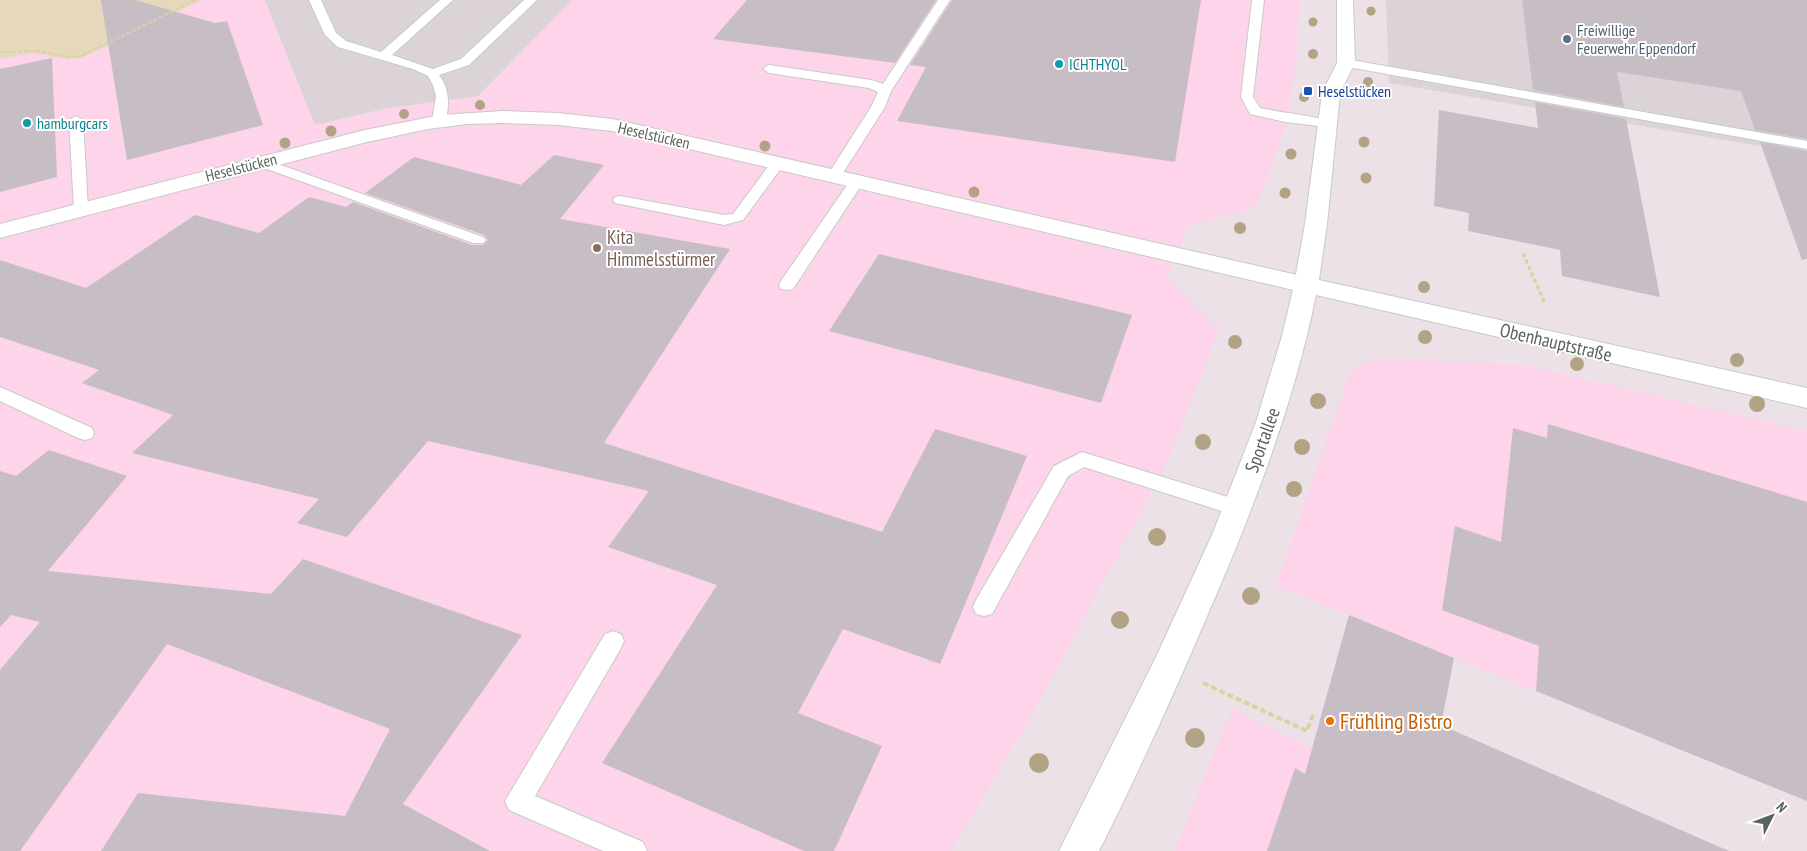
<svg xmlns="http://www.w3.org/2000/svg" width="1807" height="851" font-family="'PT Sans Narrow',sans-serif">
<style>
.commercial{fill:#fed4eb}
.industrial{fill:#dbd3d7}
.green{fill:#e5d8bc}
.building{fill:#c7bdc4}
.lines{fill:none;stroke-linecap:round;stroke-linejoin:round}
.service-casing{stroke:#c5ccc7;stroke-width:2}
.minor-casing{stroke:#c5ccc7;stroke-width:2}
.tertiary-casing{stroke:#c5ccc7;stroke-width:2}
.path-far2{stroke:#d6d4a0;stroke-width:2;stroke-dasharray:4 2;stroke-linecap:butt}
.path-far1{stroke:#d6d4a0;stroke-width:3;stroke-dasharray:4.5 2.5;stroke-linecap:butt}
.path{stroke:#d6d4a0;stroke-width:4;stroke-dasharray:6 3;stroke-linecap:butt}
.service{fill:#fff;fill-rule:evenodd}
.minor{fill:#fff;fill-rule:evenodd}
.tertiary{fill:#fff;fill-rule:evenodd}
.tree{fill:#b3a385}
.service-dot{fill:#5c6f8a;stroke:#fff;stroke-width:2}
.culture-dot{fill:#0f9aa8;stroke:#fff;stroke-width:2}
.transit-dot{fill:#1a4fb4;stroke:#fff;stroke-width:2}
.education-dot{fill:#8d6e63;stroke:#fff;stroke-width:2}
.food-dot{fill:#e8710a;stroke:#fff;stroke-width:2}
.labels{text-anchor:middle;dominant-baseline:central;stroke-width:4;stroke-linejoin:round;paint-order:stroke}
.far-service-label{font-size:16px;fill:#4e5e75;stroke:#fff;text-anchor:start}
.far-culture-label{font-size:16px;fill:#0d838f;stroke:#fff;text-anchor:start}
.far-transit-label{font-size:16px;fill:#164399;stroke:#fff;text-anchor:start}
.far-street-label{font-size:16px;fill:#59625b;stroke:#fff}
.education-label{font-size:19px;fill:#785e54;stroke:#fff;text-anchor:start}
.street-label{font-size:19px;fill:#59625b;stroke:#fff}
.near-food-label{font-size:22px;fill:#c56008;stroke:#fff;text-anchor:start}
</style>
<rect width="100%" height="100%" fill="#ece1e7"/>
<!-- commercial -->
<g class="commercial">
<polygon points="201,0 265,0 315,125 388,108 478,96 572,0 1300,0 1297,53 1286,125 1256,208 1187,226 1168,278 1219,330 1169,459 1045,691 952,851 0,851 0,59 32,53 69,59 81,58"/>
<polygon points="1384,358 1525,365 1807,431 1807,801 1276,586 1350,372 1364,362"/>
<polygon points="1232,709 1525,851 1175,851"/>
</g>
<!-- industrial -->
<g class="industrial">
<polygon points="265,0 572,0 478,96 388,108 315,125"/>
<polygon points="1386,0 1807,0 1807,154 1389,83"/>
</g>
<!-- green -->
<polygon class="green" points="0,0 201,0 81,58 69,59 32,53 0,59"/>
<!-- building -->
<g class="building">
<polygon points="101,0 135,0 215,23 227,21 263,125 127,160"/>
<polygon points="747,0 936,0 895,63 713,39"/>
<polygon points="952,0 1201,0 1175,162 897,121 926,67 910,65"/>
<polygon points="1522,0 1807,0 1807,139 1755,130 1741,91 1617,72 1624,107 1533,90"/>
<polygon points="52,58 57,177 0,192 0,69"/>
<polygon points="1535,102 1626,119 1660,297 1562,276 1560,250 1468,231 1469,213 1434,206 1439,110 1538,128"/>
<polygon points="1760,142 1807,151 1807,259 1802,260"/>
<polygon points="554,155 604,165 560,219 730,249 604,443 882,532 935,429 1027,456 940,664 843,629 798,713 882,746 834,851 804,851 602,763 717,585 608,547 649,491 428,441 347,537 297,523 319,499 132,453 173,415 82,383 99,370 0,337 0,260 86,288 195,215 259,233 309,197 346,207 353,202 472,245 483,245 488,240 484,235 365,193 414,157 521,185"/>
<polygon points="879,254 1132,315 1101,403 829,331"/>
<polygon points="1548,424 1807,502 1807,801 1536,691 1539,646 1442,610 1455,526 1501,542 1513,428 1547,438"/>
<polygon points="49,450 127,476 48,571 271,594 303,559 522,635 403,804 490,851 101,851 138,793 345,816 390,729 167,644 20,851 0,851 0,670 40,622 11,615 0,627 0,471 16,476"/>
<polygon points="1349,615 1454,658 1441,725 1729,851 1267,851 1295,768 1305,774"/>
</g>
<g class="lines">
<defs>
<g id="service">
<path d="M309 0H321L336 33 346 41 381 52 440 0H453L392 55 433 69 461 59 524 0H537L469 65 439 75C450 90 449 103 446 121L439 125 432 121 436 96 433 85 428 76 413 69 338 47 325 35Z"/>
<polygon points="938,0 950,0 891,91 885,107 841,176 839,179 829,179 827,176 871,107 878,92 869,88 769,73 763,69 769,65 871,80 883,84"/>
<path d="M1252 0H1264L1253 97 1260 108C1272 111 1330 118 1334 123L1332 126 1327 127 1285 122 1250 114 1241 97Z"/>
<polygon points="1346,59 1807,141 1807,149 1342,66 1340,63 1342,60"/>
<polygon points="76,116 83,120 88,209 86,212 76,212 74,209 69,120"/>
<polygon points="261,158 483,237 486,240 483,243 473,243 256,165 254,162 256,159"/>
<polygon points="778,159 783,160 785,163 743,220 724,225 620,204 615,203 613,200 615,197 620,196 724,215 733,214 773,160"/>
<polygon points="857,177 862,178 864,181 793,289 787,290 781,289 779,285 781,281 852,178"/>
<polygon points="0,387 92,428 94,433 92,438 85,440 78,438 0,401"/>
<polygon points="1082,452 1244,502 1247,508 1244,514 1237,516 1084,467 1068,476 992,614 984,616 976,614 973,607 976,600 1054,466"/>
<polygon points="613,631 621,634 624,641 621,648 535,796 643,842 647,851 603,851 509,810 505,801 605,634"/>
</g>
<polygon id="minor" points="503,111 558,113 612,119 1306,277 1314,280 1318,285 1314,290 1306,293 612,131 558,125 503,123 467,124 428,129 367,142 0,238 0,224 365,130 441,115"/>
<path id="tertiary" d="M1337 0H1353L1355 63 1340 93 1327 224 1319 280 1807 388V408L1316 295C1293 408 1251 515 1205 621 1172 698 1137 776 1099 851H1059L1156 657 1212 535 1256 422 1282 336 1294 285 1305 224 1322 93 1337 63Z"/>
</defs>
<!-- service casing -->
<use href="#service" class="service-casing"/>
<!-- minor casing -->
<use href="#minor" class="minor-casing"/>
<!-- tertiary casing -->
<use href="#tertiary" class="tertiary-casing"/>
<!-- path-far2 -->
<polyline class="path-far2" points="0,52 36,51 71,57 81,56 196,0"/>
<!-- path-far1 -->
<polyline class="path-far1" points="1523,253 1545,304"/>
<!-- path -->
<polyline class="path" points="1203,683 1307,731 1314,712"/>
<!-- service -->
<use href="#service" class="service"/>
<!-- minor -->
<use href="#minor" class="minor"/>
<!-- tertiary -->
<use href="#tertiary" class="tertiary"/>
</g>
<!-- trees -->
<g class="tree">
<circle cx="1371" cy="11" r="4.5"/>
<circle cx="1313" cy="22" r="4.5"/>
<circle cx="1313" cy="54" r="5"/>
<circle cx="1368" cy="82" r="5"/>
<circle cx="1304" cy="97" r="5"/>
<circle cx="480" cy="105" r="5"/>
<circle cx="404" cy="114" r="5"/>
<circle cx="331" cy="131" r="5.5"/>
<circle cx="1364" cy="142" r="5.5"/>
<circle cx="285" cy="143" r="5.5"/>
<circle cx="765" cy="146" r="5.5"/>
<circle cx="1291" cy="154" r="5.5"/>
<circle cx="1366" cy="178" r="5.5"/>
<circle cx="974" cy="192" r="5.5"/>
<circle cx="1285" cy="193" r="5.5"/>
<circle cx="1240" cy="228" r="6"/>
<circle cx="1424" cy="287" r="6"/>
<circle cx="1425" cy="337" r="7"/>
<circle cx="1235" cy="342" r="7"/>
<circle cx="1737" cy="360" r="7"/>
<circle cx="1577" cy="364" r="7"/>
<circle cx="1318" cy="401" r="8"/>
<circle cx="1757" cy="404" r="8"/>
<circle cx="1203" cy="442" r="8"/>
<circle cx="1302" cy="447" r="8"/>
<circle cx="1294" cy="489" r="8"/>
<circle cx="1157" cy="537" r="9"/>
<circle cx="1251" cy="596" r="9"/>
<circle cx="1120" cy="620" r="9"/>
<circle cx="1195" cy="738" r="10"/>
<circle cx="1039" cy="763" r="10"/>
</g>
<!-- markers -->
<circle class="service-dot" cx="1567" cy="39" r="5"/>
<g class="culture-dot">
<circle cx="1059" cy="64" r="5"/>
<circle cx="27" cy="123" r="5"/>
</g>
<rect class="transit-dot" x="1303" y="86" width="10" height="10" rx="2.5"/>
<circle class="education-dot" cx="597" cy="248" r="5"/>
<circle class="food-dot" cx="1330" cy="721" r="5"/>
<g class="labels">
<!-- far-service labels -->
<g class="far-service-label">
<text x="1577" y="30">Freiwillige<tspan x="1577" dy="18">Feuerwehr Eppendorf</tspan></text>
</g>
<!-- far-culture labels -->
<g class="far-culture-label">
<text x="1069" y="64">ICHTHYOL</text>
<text x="37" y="123">hamburgcars</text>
</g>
<!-- far-transit labels -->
<g class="far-transit-label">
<text x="1318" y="91">Heselstücken</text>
</g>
<!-- far-street labels -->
<g class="far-street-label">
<text transform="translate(654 135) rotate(13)">Heselstücken</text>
<text transform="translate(241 167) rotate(-14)">Heselstücken</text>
</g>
<!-- education labels -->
<g class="education-label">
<text x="607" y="237">Kita<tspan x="607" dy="22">Himmelsstürmer</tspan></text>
</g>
<!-- street labels -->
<g class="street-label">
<text transform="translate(1556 342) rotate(13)">Obenhauptstraße</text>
<text transform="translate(1262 440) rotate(-70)">Sportallee</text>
</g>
<!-- near-food labels -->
<g class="near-food-label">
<text x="1340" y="721">Frühling Bistro</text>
</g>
</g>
<!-- north arrow -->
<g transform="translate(1772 816) rotate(48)" stroke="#ffffff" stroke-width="4" paint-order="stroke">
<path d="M0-4L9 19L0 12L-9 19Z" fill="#59625b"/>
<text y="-8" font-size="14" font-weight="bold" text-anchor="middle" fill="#59625b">N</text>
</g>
</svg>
